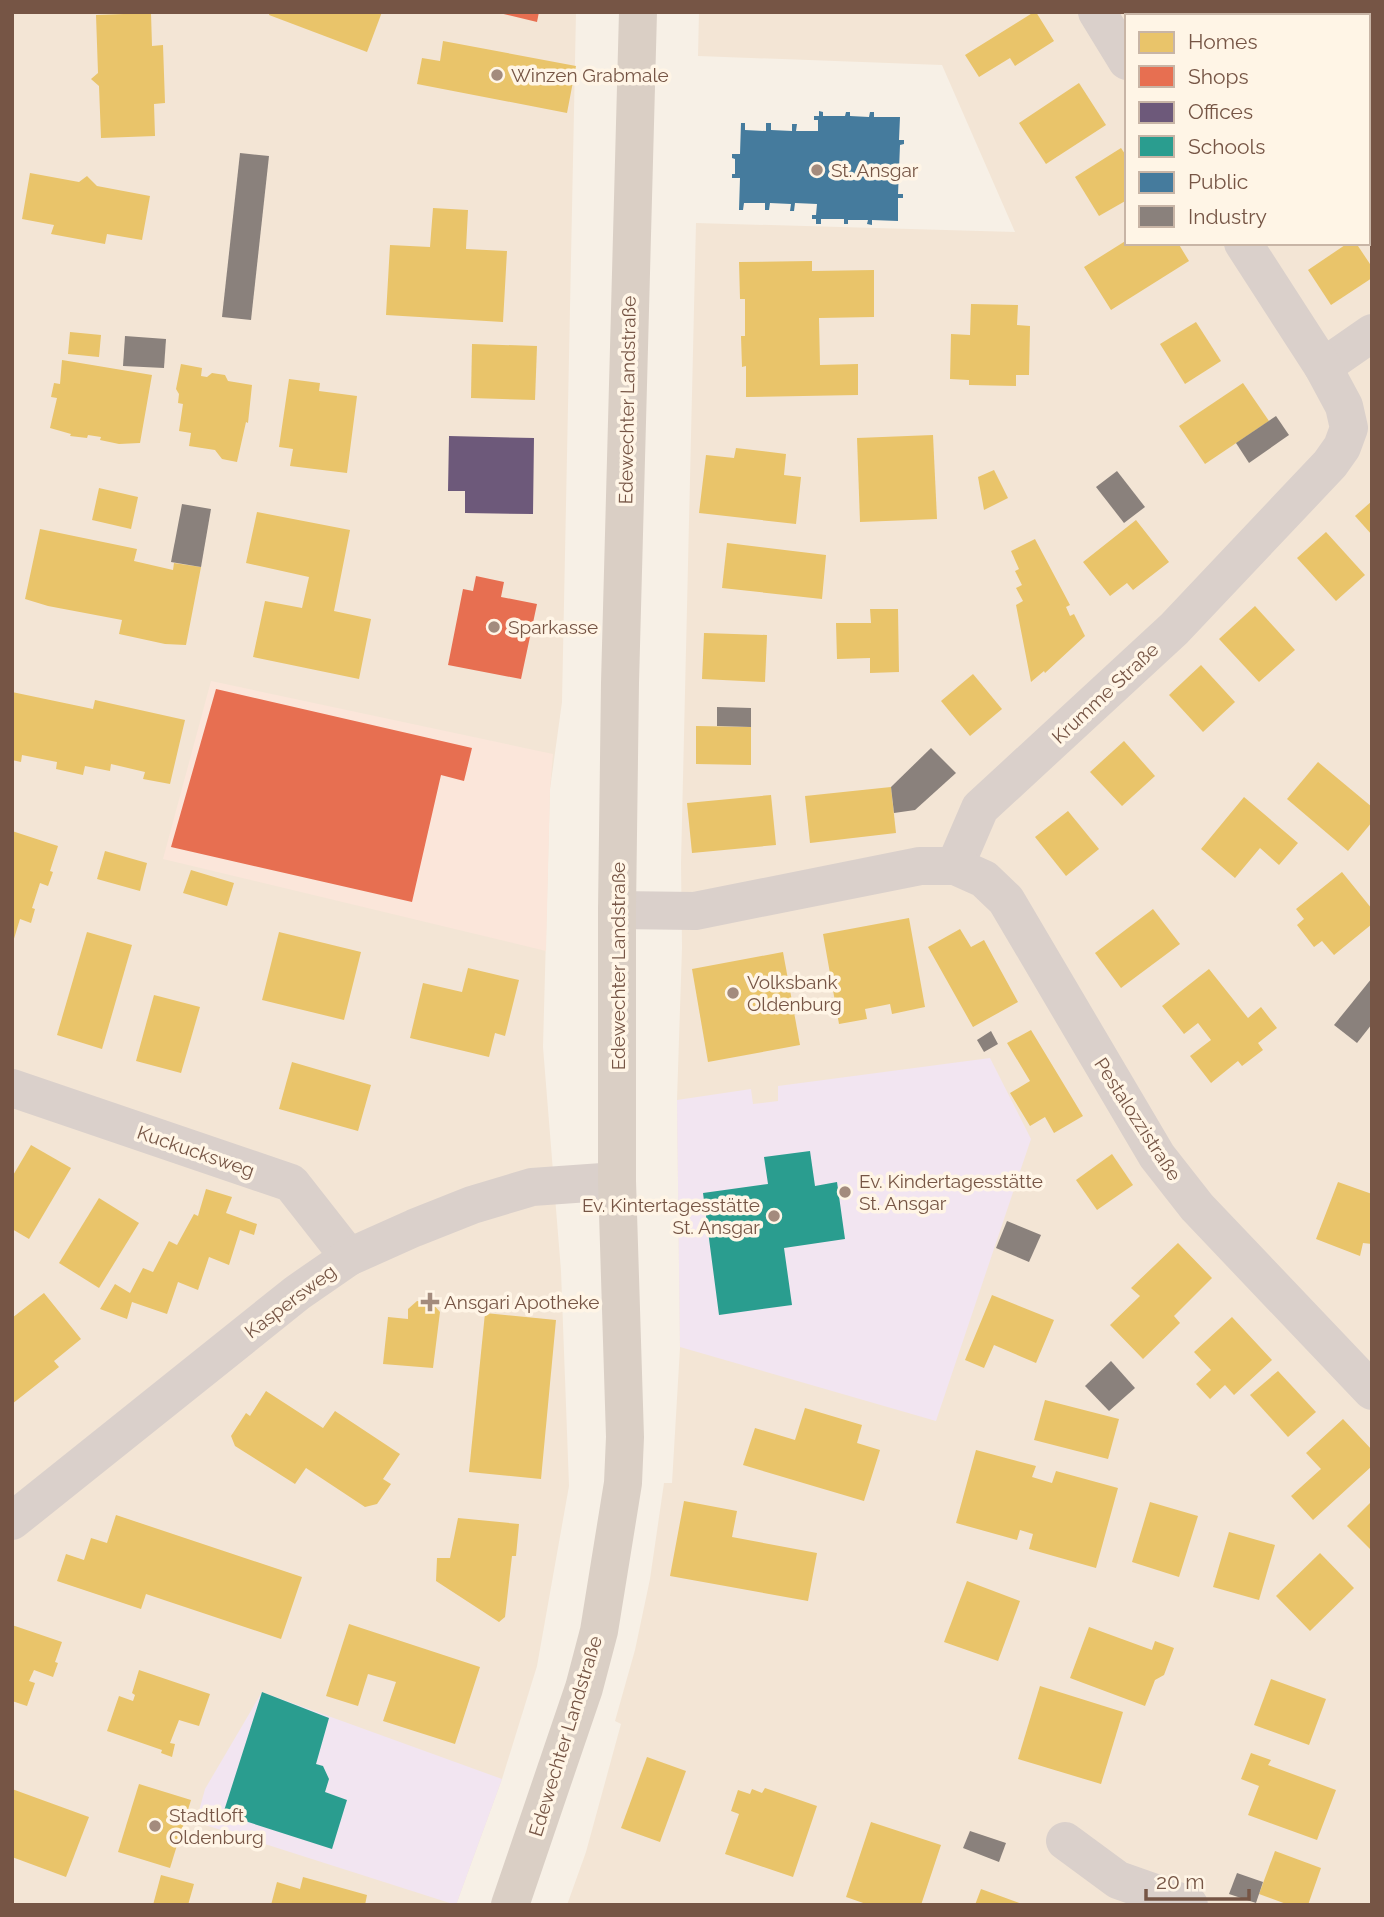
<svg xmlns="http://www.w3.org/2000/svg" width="1384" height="1917" font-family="Raleway,sans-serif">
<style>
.residential{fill:#f3e5d5;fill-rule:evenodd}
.commercial{fill:#fbe6da}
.education{fill:#f2e5f1}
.homes{fill:#e9c46a}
.shops{fill:#e76f51}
.offices{fill:#6d597a}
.schools{fill:#2a9d8f}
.public{fill:#457b9d}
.industry{fill:#8a817c}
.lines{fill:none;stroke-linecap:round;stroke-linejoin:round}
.minor{stroke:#dad0cb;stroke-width:38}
.major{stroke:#dacfc5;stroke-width:38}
.poi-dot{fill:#a38b7d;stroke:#fff5e6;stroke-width:2.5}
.labels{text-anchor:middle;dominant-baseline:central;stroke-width:7;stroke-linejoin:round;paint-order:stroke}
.poi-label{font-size:19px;fill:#765545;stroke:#fff5e6;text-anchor:start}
.street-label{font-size:19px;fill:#765545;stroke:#fff5e6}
</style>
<rect width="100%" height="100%" fill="#f7f0e6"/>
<!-- residential -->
<g class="residential">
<polygon points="12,12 576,12 562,702 550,789 543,1047 561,1271 569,1486 537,1666 502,1779 456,1905 12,1905"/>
<path d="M699 12H1372V1905H567L586 1852 621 1724 615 1721 635 1650 650 1579 664 1483H672L680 1348 677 1100 682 948 681 863 696 223 1015 232 942 65 698 56ZM1127 16H1368V243H1127Z"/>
</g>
<!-- commercial -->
<polygon class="commercial" points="211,681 553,754 550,789 546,951 163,859"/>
<!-- education -->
<g class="education">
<polygon points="990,1058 1031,1139 936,1421 680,1347 677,1100 751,1089 753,1104 778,1101 778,1086"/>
<polygon points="262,1692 502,1779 456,1905 196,1822 205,1789"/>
</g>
<!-- homes -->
<g class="homes">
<polygon points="270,12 382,12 367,52 269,15"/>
<polygon points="1034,12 1036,12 1054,41 1015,66 1010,58 979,77 965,55"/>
<polygon points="1277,12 1348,12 1345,16 1277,16"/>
<polygon points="151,13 152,46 163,45 165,103 154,104 155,136 101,138 99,86 91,79 98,73 96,15"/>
<polygon points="443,41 576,66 567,113 417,84 422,58 440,61"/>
<polygon points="1079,83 1106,125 1046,164 1019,123"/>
<polygon points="1372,131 1372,193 1368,195 1368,134"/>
<polygon points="1121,148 1127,157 1127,200 1099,216 1075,177"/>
<polygon points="30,173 79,182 87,176 97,186 150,196 142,240 107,234 105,244 51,234 54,225 22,219"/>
<polygon points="433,208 468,210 466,249 507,251 503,322 386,315 390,245 430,247"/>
<polygon points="1127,240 1127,243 1178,243 1189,261 1111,310 1084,267"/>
<polygon points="1348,243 1356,243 1372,267 1372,278 1331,305 1308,270"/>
<polygon points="812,261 812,271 874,270 874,317 819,318 820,365 858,364 858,395 746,397 746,366 742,367 741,336 745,336 745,299 740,299 739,262"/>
<polygon points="971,304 1018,305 1017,325 1030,326 1029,375 1016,375 1016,386 969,385 969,380 950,379 951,334 970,335"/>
<polygon points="1196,322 1221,361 1185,384 1160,344"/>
<polygon points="70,332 101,335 99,357 68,354"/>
<polygon points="472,344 537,346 535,400 471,398"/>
<polygon points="62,360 152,375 140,443 119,444 100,440 101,437 88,435 87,438 70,436 71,434 50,428 57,398 51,397 54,383 60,384"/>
<polygon points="181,364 202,368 201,376 207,377 212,373 225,375 228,381 252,385 248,423 246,422 237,462 222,459 215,450 189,446 191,433 179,431 183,404 178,403 179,394 176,389"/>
<polygon points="289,379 320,383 319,391 357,396 347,473 290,466 293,449 279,447"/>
<polygon points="1243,383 1269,421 1205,464 1179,426"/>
<polygon points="933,435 937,519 860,522 857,438"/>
<polygon points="736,448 786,454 784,475 801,477 796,524 699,513 706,455 734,458"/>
<polygon points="994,470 1008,498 984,510 978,477"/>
<polygon points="99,488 138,497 131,529 92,520"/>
<polygon points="1372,501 1372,535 1355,516"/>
<polygon points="257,512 350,530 334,611 371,619 359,679 253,657 265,601 302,608 309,577 246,563"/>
<polygon points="1136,520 1169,562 1133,590 1127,583 1110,596 1083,562"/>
<polygon points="40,529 137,549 134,561 173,570 174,563 201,567 186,645 165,644 119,634 122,620 48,606 25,599"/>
<polygon points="1326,532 1365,575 1336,601 1297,558"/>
<polygon points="1035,539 1070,605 1066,607 1070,616 1074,614 1085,636 1045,673 1044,671 1031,682 1016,605 1023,601 1016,588 1022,585 1015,571 1019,569 1011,551"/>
<polygon points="727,543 826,555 822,599 722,588"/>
<polygon points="1255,606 1295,650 1259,682 1219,639"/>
<polygon points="870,609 898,609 899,672 870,673 870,658 837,659 836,623 871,623"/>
<polygon points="704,633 767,635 765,682 702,679"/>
<polygon points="1201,665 1235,702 1203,732 1169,695"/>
<polygon points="973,674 1002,709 970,736 941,701"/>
<polygon points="12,692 93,709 95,700 185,720 170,784 143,779 145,772 111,764 110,771 85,766 83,775 56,769 57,762 22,755 21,762 12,760"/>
<polygon points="696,726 751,727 751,765 696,764"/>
<polygon points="1124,741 1155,776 1122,806 1090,772"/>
<polygon points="1318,762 1372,807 1372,822 1348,851 1287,799"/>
<polygon points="891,787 896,833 810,843 805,796"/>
<polygon points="771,795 776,845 692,853 687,803"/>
<polygon points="1244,797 1298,843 1279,865 1260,848 1235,878 1201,849"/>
<polygon points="1068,811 1099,849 1066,876 1035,837"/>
<polygon points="12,831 58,846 50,871 53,872 48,886 40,883 32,908 35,909 31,923 20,919 13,942"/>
<polygon points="105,851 147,863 140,891 97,879"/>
<polygon points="191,870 234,883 227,906 183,893"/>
<polygon points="1342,872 1372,909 1372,924 1334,955 1322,941 1314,947 1297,925 1304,919 1296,909"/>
<polygon points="1153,909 1180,944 1121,988 1095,953"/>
<polygon points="909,918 925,1007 892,1014 890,1004 865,1009 867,1019 839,1024 823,934"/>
<polygon points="960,929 971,947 984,940 1018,1002 973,1027 928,947"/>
<polygon points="87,932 132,945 102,1049 57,1035"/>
<polygon points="279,932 361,952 344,1020 262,1000"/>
<polygon points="783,952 800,1045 708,1062 692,969"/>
<polygon points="468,968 519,980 505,1036 495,1033 489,1057 410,1038 423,983 462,992"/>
<polygon points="1209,969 1248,1018 1261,1007 1277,1028 1258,1043 1263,1050 1242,1066 1238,1061 1211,1083 1190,1056 1211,1040 1198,1023 1184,1034 1162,1006"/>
<polygon points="154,995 200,1007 181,1073 136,1061"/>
<polygon points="1031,1030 1083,1116 1054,1133 1045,1117 1030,1126 1010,1093 1030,1081 1007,1043"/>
<polygon points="292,1062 371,1085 358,1131 279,1109"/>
<polygon points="31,1145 71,1168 29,1239 12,1229 12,1177"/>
<polygon points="1112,1154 1133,1185 1097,1210 1076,1180"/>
<polygon points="1338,1182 1372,1194 1372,1244 1363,1243 1360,1256 1316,1239"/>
<polygon points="206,1189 232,1197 226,1213 257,1224 254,1235 240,1230 229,1265 209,1257 198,1290 178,1282 167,1314 132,1302 127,1319 100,1309 115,1284 130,1293 143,1268 153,1272 169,1241 177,1245 194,1214 198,1216"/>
<polygon points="99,1198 139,1223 99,1288 59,1263"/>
<polygon points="1178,1243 1212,1278 1174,1316 1180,1323 1143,1359 1110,1325 1140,1296 1131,1288"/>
<polygon points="44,1293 81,1339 54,1361 59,1367 12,1404 12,1327 14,1325 12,1318"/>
<polygon points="992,1295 1054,1320 1036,1363 994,1345 984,1368 965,1360"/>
<polygon points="417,1301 432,1303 440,1312 433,1368 383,1364 388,1317 408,1319 408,1309"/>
<polygon points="485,1313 556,1320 541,1479 469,1472"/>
<polygon points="1232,1317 1272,1360 1234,1395 1225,1385 1210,1399 1196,1384 1211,1370 1194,1352"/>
<polygon points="1278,1371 1316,1412 1288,1437 1250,1395"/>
<polygon points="266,1391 323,1428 335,1411 400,1454 383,1479 391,1484 377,1504 365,1507 306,1468 295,1484 235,1446 231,1436 246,1413 250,1416"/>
<polygon points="1045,1400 1119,1419 1108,1459 1034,1440"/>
<polygon points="805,1408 862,1425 857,1443 880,1450 864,1501 743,1465 755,1428 795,1440"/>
<polygon points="1343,1419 1372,1450 1372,1466 1313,1520 1291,1496 1321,1469 1306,1453"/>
<polygon points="976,1450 1036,1466 1032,1477 1052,1483 1056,1471 1118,1488 1096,1568 1029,1549 1033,1534 1020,1530 1017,1540 956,1523"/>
<polygon points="684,1501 737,1511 732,1537 817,1553 808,1601 670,1576"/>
<polygon points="1372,1501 1372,1551 1347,1526"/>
<polygon points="1150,1502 1198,1516 1179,1577 1132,1562"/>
<polygon points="116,1515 302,1577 281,1639 146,1594 141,1609 57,1581 66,1554 84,1560 91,1538 107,1543"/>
<polygon points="458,1518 519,1524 516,1556 512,1556 505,1617 499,1622 436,1581 437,1558 450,1558"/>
<polygon points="1229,1532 1275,1545 1259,1600 1213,1587"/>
<polygon points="1320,1553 1354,1588 1310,1631 1276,1596"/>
<polygon points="967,1581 1020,1601 998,1661 944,1642"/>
<polygon points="349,1624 480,1667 455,1744 383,1721 396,1682 368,1674 358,1706 326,1696"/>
<polygon points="12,1625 62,1642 55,1662 58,1663 53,1677 34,1670 29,1681 35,1683 27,1706 12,1701"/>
<polygon points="1089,1627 1152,1650 1155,1641 1174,1648 1164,1675 1155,1680 1145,1706 1070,1678"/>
<polygon points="139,1670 210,1694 199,1726 179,1720 170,1743 175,1744 172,1757 161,1753 162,1750 107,1731 119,1696 133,1701 135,1695 132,1693"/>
<polygon points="1271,1679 1326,1699 1309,1745 1254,1725"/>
<polygon points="1040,1686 1123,1712 1101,1784 1018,1759"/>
<polygon points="1251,1753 1271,1760 1268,1765 1336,1790 1317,1840 1248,1815 1259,1786 1241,1779"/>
<polygon points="647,1757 686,1771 660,1842 621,1828"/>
<polygon points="139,1784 191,1800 170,1868 118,1852"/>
<polygon points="765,1788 817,1806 793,1877 725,1854 739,1814 731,1811 738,1790 750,1794 752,1789 762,1793"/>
<polygon points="12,1789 89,1817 66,1877 12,1857"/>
<polygon points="871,1822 941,1845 921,1905 869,1905 846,1897"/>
<polygon points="1275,1851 1321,1868 1308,1905 1289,1905 1259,1894"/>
<polygon points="161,1875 194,1884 188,1905 153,1905"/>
<polygon points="303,1877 367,1895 365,1905 271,1905 277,1882 300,1889"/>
<polygon points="981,1889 1022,1904 1022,1905 975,1905"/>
</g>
<!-- shops -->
<g class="shops">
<polygon points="495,12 539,12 537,22"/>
<polygon points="476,576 504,582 501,597 537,604 521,679 448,665 463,589 473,591"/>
<polygon points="216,689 472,748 464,781 441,775 412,902 171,847"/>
</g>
<!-- offices -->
<polygon class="offices" points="449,436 534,438 533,514 465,513 465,491 448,491"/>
<!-- schools -->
<g class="schools">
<polygon points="810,1151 815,1186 837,1182 845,1239 784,1248 792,1305 719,1315 703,1193 768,1184 764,1157"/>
<polygon points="262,1692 329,1718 316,1764 323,1766 329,1779 325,1792 347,1800 332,1849 223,1814"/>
</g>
<!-- public -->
<polygon class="public" points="819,111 823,112 823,116 845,116 846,112 850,112 850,116 869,117 870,112 874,112 874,117 900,117 899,140 904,140 904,144 900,145 898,194 903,194 903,198 898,198 898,221 872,220 872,225 867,224 868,220 848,220 848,224 844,224 844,219 821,219 821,224 816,224 816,219 812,219 812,215 816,215 817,204 795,203 794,211 790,211 791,204 770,203 769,210 765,210 765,203 744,203 743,210 739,210 740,178 732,178 732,174 735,174 735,159 732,158 732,154 740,154 741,123 745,123 745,130 766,131 766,123 771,123 771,130 792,131 792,124 797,124 796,131 818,131 818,120 814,120 814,116 819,116"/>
<!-- industry -->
<g class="industry">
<polygon points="240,153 269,156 251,320 222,317"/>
<polygon points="125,336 166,339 164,368 123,366"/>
<polygon points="1276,416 1289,435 1249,463 1236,443"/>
<polygon points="1117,471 1145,507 1124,523 1096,487"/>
<polygon points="182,504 211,509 201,567 171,562"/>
<polygon points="717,707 751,708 751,727 717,726"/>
<polygon points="931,748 956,773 915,810 894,813 891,787"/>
<polygon points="1372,978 1372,1024 1357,1043 1334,1025"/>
<polygon points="991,1031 998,1044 984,1052 977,1040"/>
<polygon points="1007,1221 1041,1235 1029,1262 996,1248"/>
<polygon points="1111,1361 1135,1388 1109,1411 1085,1386"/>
<polygon points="970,1831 1006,1843 999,1862 963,1848"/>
<polygon points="1237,1873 1263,1882 1256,1903 1229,1894"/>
</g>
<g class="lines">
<!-- minor -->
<g class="minor">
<polyline points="1097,12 1127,61"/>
<polyline points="1193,16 1198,12"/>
<polyline points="1323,367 1372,333"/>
<polyline points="955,866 980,808 1174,629 1330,464 1342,447 1349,428 1344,406 1323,367 1243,243"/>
<polyline points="617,910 695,911 920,866 955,866 984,879 1006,900 1157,1156 1197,1207 1372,1391"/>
<polyline points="12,1088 291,1183 349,1257"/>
<polyline points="12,1521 297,1293 349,1257 414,1228 472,1205 532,1187 617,1181"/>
<polyline points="1065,1841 1118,1880 1189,1905"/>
</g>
<!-- major -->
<polyline class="major" points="510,1905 584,1688 599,1631 623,1483 625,1437 617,1181 617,910 620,683 638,12"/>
</g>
<!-- markers -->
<g class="poi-dot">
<circle cx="497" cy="75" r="7"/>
<circle cx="817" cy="170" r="7"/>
<circle cx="494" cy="627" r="7"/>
<circle cx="733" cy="993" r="7"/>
<circle cx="845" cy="1192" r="7"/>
<circle cx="774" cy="1216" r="7"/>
<path d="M426.5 1291.5h7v7h7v7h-7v7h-7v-7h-7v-7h7z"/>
<circle cx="155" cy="1826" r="7"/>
</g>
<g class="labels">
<!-- poi labels -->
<g class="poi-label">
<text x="511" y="75">Winzen Grabmale</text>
<text x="831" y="170">St. Ansgar</text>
<text x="508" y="627">Sparkasse</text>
<text x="747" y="982">Volksbank<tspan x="747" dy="22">Oldenburg</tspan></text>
<text x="859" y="1181">Ev. Kindertagesstätte<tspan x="859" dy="22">St. Ansgar</tspan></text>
<text x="760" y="1205" text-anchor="end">Ev. Kintertagesstätte<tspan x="760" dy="22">St. Ansgar</tspan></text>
<text x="444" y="1302">Ansgari Apotheke</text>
<text x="169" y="1815">Stadtloft<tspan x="169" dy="22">Oldenburg</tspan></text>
</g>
<!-- street labels -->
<g class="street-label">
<text transform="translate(627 400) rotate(-89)">Edewechter Landstraße</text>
<text transform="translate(1105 693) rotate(-43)">Krumme Straße</text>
<text transform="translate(618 966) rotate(-90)">Edewechter Landstraße</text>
<text transform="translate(1138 1119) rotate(57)">Pestalozzistraße</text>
<text transform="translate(196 1151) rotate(19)">Kuckucksweg</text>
<text transform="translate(290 1301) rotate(-37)">Kaspersweg</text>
<text transform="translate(565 1736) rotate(-73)">Edewechter Landstraße</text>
</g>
</g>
<!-- border -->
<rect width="1384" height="1917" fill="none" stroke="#765545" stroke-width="28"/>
<!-- legend -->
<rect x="1125" y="14" width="245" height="231" fill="#fff5e6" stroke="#c8b5a6" stroke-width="2"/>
<rect x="1139" y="32" width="35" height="21" fill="#e9c46a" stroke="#c8b5a6" stroke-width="2"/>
<text x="1188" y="49" font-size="21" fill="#765545">Homes</text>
<rect x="1139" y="66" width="35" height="21" fill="#e76f51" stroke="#c8b5a6" stroke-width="2"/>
<text x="1188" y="84" font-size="21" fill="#765545">Shops</text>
<rect x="1139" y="102" width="35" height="21" fill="#6d597a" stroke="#c8b5a6" stroke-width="2"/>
<text x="1188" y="119" font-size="21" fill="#765545">Offices</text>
<rect x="1139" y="136" width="35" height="21" fill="#2a9d8f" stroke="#c8b5a6" stroke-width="2"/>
<text x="1188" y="154" font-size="21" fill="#765545">Schools</text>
<rect x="1139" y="172" width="35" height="21" fill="#457b9d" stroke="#c8b5a6" stroke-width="2"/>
<text x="1188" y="189" font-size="21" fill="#765545">Public</text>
<rect x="1139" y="206" width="35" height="21" fill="#8a817c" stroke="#c8b5a6" stroke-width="2"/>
<text x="1188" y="224" font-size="21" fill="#765545">Industry</text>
<!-- scale -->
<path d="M1146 1889v10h103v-10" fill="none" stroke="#765545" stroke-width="3.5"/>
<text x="1156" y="1889" font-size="21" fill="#765545" stroke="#fff5e6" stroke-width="5" paint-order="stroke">20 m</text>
</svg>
